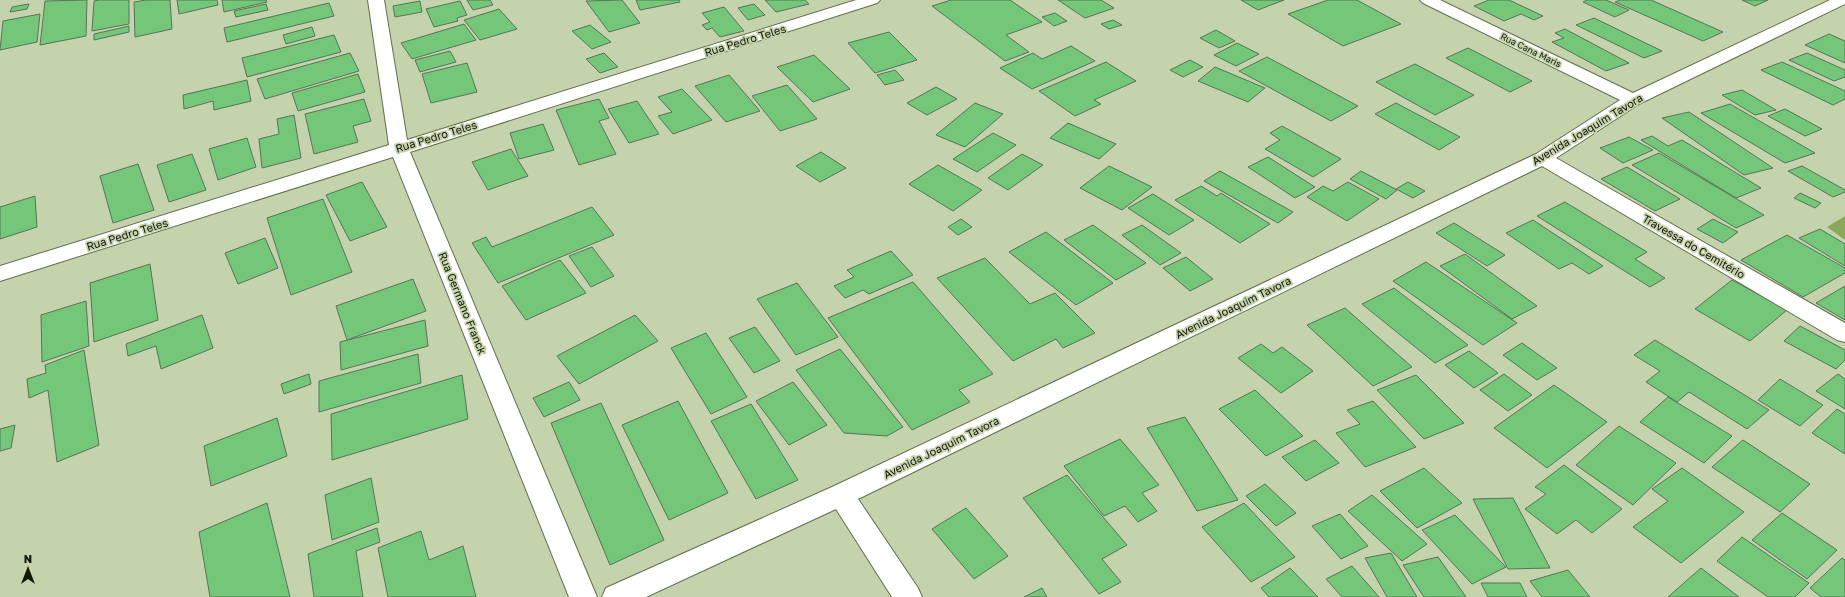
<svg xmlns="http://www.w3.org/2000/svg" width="1845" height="597" font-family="'Golos Text',sans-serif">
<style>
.green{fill:#8da75c}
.building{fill:#74c778;stroke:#577458}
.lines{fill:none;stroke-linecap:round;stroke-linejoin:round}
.street-casing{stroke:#626f4c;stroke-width:2}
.street{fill:#fff;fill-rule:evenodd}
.labels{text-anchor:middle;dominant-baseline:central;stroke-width:3.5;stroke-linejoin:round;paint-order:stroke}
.far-street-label{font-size:9px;fill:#111608;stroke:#c4d3ac}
.street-label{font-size:11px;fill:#111608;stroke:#c4d3ac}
</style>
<rect width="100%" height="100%" fill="#c4d3ac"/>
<!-- green -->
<polygon class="green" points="1845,216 1845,240 1827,227"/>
<!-- building -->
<g class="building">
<polygon points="87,0 86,36 40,45 45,1"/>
<polygon points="99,0 129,0 129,24 92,31 94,1"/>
<polygon points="146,0 170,0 172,29 135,37 134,2"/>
<polygon points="177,0 217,0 218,5 179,14"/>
<polygon points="222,0 266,0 267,2 224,12"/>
<polygon points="467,0 490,0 493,5 473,10"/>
<polygon points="622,0 640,23 609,32 586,1"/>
<polygon points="636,0 679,0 680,2 640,10"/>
<polygon points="765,0 805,0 809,4 776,12"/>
<polygon points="951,0 1010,0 1042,22 1006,35 1029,52 1005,61 932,6"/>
<polygon points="1058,0 1101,0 1114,8 1085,18"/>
<polygon points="1241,0 1284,0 1258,10"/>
<polygon points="1328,0 1357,0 1401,24 1343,46 1288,14"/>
<polygon points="1489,0 1509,0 1543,16 1534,20 1521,14 1504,21 1474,6"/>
<polygon points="1587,0 1606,0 1629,10 1615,17 1583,2"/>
<polygon points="1620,0 1651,0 1723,32 1703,41 1615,2"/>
<polygon points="1742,0 1768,0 1755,6"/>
<polygon points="420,1 422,12 395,17 393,6"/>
<polygon points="460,1 467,15 457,18 458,21 434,27 426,9"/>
<polygon points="329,3 334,16 227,42 224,28"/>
<polygon points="29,4 27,9 10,12 12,7"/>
<polygon points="266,4 268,10 236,17 234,11"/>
<polygon points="754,4 765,15 748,20 738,8"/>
<polygon points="724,7 744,31 720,37 712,28 707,30 702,25 710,22 702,13"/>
<polygon points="499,9 517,29 480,40 464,20"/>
<polygon points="1055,13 1067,21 1054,26 1042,17"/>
<polygon points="40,14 37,42 0,50 3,21"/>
<polygon points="1594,18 1662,51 1644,58 1576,25"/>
<polygon points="1113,20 1122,25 1109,29 1101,24"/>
<polygon points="464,24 476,40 412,59 401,43"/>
<polygon points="590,25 611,42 592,49 572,31"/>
<polygon points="129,26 129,32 94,40 94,34"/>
<polygon points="312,27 315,36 286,44 283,35"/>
<polygon points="1565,29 1629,63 1606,71 1552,42 1564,38 1555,33"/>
<polygon points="1216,30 1235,41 1219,48 1200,38"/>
<polygon points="889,32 917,60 875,73 848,43"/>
<polygon points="1829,34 1845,41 1845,63 1805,45"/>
<polygon points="334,35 341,52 247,77 242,58"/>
<polygon points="1237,43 1259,54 1236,66 1214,55"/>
<polygon points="1071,46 1095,61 1032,89 1000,68 1033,53 1042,59"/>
<polygon points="1468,48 1532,81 1510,92 1446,58"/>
<polygon points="450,51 456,62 420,72 415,60"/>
<polygon points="350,53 359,71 265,99 257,79"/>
<polygon points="604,53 618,67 600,73 586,59"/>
<polygon points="1807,53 1845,70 1845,77 1834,81 1789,60"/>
<polygon points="814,55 850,89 813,102 777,67"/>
<polygon points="1267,57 1358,106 1331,121 1239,71"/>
<polygon points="1190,60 1203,67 1183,77 1170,70"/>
<polygon points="1106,62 1136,81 1094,100 1101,104 1075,116 1039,91"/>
<polygon points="1782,62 1845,91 1845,99 1833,105 1761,70"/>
<polygon points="467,63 477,92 431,103 422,74"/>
<polygon points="1415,64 1474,95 1435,115 1376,82"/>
<polygon points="1215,67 1265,88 1248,102 1198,81"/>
<polygon points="895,70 904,80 885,85 877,75"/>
<polygon points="358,74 365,92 298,111 292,93"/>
<polygon points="729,75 760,111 726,122 695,86"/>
<polygon points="247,80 251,101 214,110 213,101 184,109 183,95"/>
<polygon points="787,85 817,119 780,131 752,96"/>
<polygon points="936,87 957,99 927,115 907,103"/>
<polygon points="682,89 712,120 673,134 658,116 672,112 658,97"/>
<polygon points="1742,90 1776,110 1755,115 1722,95"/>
<polygon points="364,99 371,121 353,126 358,142 314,154 305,114"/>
<polygon points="599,99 609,118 599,121 616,154 579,165 556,110"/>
<polygon points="637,101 659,134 629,143 608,109"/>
<polygon points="975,103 1003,114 965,147 936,135"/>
<polygon points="1396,103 1460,137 1439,150 1375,114"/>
<polygon points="1730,104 1815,153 1785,163 1701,113"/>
<polygon points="1785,109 1822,129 1805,136 1768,116"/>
<polygon points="1689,112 1773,168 1744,175 1662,118"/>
<polygon points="294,115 301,158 262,168 259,139 279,134 277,119"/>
<polygon points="1068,123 1116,144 1099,159 1050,138"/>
<polygon points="543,124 554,150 519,159 510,133"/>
<polygon points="1282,126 1341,159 1313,177 1265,149 1280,140 1270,133"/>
<polygon points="993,133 1016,145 977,172 953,159"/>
<polygon points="1652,136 1668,146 1682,140 1761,188 1736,198 1641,140"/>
<polygon points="1629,137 1653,150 1623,163 1600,148"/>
<polygon points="247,138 256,167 218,180 209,149"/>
<polygon points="511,149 528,176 488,190 472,162"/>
<polygon points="821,152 846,168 820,182 796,166"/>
<polygon points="1659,153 1764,215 1736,228 1632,165"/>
<polygon points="192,154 206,190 169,202 157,165"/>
<polygon points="1022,154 1043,165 1008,190 988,178"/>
<polygon points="1268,157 1315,187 1295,198 1248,167"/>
<polygon points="138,164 154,210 113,223 100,176"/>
<polygon points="938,165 982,190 953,211 909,184"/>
<polygon points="1109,166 1152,187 1122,210 1080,188"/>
<polygon points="1802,166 1845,190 1845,192 1833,197 1788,171"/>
<polygon points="1627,167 1680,199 1655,211 1601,179"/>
<polygon points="1220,171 1293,212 1278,223 1204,181"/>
<polygon points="1361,171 1397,190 1386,199 1350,179"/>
<polygon points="362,182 387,227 350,241 326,195"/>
<polygon points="1348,182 1379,199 1347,221 1307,197 1323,186 1333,191"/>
<polygon points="1408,182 1425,191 1413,198 1396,189"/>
<polygon points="1201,186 1217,196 1221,193 1270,224 1240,243 1175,200"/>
<polygon points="1800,193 1821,203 1815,208 1794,198"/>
<polygon points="1153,194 1194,220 1169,235 1128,208"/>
<polygon points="35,196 37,227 0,239 0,207"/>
<polygon points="323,199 352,272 291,295 267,218"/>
<polygon points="1565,202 1647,252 1635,259 1665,278 1650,287 1537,216"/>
<polygon points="592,207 614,235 498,283 472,243 486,237 492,247"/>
<polygon points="961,219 972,227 958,235 948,227"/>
<polygon points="1713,219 1738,232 1723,243 1697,229"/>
<polygon points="1533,220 1603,266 1589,274 1572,263 1559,269 1506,233"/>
<polygon points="1454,223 1505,255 1487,266 1436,233"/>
<polygon points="1093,225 1146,263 1116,280 1064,240"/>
<polygon points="1142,225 1181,253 1160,265 1122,235"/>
<polygon points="1820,229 1845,244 1845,266 1799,238"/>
<polygon points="1046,232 1113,283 1076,305 1009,252"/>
<polygon points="1787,235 1845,268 1845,273 1803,297 1741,260"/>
<polygon points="265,238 278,268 238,284 225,253"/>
<polygon points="592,247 614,276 591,287 569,256"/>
<polygon points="891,251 913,275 869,294 863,290 845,298 834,286 854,277 847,270"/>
<polygon points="1465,254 1537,306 1512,319 1440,266"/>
<polygon points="1186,257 1213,279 1190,291 1163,268"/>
<polygon points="985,258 1030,304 1055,293 1095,333 1063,348 1056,339 1013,361 937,278"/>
<polygon points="560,260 586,293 526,320 502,286"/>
<polygon points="1426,262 1517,323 1483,345 1393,281"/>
<polygon points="150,264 158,320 94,342 90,283"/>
<polygon points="413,279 426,311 347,340 336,306"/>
<polygon points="1732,280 1787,310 1750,341 1695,309"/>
<polygon points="913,282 993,374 959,390 970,402 912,430 828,318"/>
<polygon points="797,283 838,337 796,355 757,299"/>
<polygon points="1845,286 1845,320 1816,303"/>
<polygon points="1394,288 1468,345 1435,363 1362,304"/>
<polygon points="86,301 89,346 42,362 41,315"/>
<polygon points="1345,308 1412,367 1373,386 1307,325"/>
<polygon points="202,315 213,348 161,369 156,346 128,356 126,344"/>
<polygon points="635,315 658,341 579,384 557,356"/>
<polygon points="425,320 428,346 341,370 340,342"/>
<polygon points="1800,326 1845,350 1845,360 1836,369 1784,341"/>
<polygon points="755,327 780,361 754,373 729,338"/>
<polygon points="706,333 747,397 711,414 671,348"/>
<polygon points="1655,340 1769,410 1747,429 1689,392 1677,402 1646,382 1660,371 1634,355"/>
<polygon points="1522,343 1557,368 1537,380 1503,355"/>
<polygon points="1261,344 1273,353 1282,347 1313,371 1281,393 1238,358"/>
<polygon points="840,349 903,427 887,436 844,433 796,370"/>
<polygon points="84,350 99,445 57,462 48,390 29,398 27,379 46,373 45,365"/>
<polygon points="1469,351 1498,373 1474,388 1445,365"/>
<polygon points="418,354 421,383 319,412 319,381"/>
<polygon points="309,374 311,384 284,394 281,384"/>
<polygon points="1504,374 1532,395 1508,411 1480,390"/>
<polygon points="1838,374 1845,379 1845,409 1816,391"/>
<polygon points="462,375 468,419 332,460 331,414"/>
<polygon points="1416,375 1464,423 1424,439 1377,390"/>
<polygon points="1780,379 1823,405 1800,426 1758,400"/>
<polygon points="569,382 580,400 544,417 533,398"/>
<polygon points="793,382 827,425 789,445 756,401"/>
<polygon points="1554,385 1607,422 1547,468 1494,428"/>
<polygon points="1255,390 1303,436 1266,456 1219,409"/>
<polygon points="1668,397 1732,436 1704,463 1640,422"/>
<polygon points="678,401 728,493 669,520 622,425"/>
<polygon points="1373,401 1416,447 1365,467 1336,433 1360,424 1347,410"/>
<polygon points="601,403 664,540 610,565 551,423"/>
<polygon points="751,404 798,480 756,499 711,421"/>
<polygon points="1837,409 1845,414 1845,454 1812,433"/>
<polygon points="1185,417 1238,500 1197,511 1147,428"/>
<polygon points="277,418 287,456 211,486 204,446"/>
<polygon points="15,425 11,448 0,451 0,429"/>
<polygon points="1619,426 1676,463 1633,505 1576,465"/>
<polygon points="1120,439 1159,485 1142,493 1157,511 1138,522 1125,506 1104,516 1064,466"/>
<polygon points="1315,440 1339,463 1306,481 1282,457"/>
<polygon points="1743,440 1810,484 1780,512 1712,467"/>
<polygon points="1564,465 1622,509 1592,533 1576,520 1557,534 1525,509 1546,494 1535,487"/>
<polygon points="1424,468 1462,503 1417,528 1380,491"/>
<polygon points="1682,468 1744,512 1681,563 1633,527 1668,501 1652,489"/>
<polygon points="1067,475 1127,545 1102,559 1121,582 1099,594 1023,498"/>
<polygon points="371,478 379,522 332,540 325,495"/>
<polygon points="1265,484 1296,513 1276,526 1246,496"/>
<polygon points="1372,495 1427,544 1402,561 1348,511"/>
<polygon points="1513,498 1550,568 1508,569 1473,499"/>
<polygon points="267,503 290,597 210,597 199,532"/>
<polygon points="1244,503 1295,557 1251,582 1202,527"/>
<polygon points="966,508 1008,556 974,579 932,529"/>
<polygon points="1782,513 1837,550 1807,579 1752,540"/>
<polygon points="1340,514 1368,546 1341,559 1312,526"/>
<polygon points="1455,515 1506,567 1472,584 1422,530"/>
<polygon points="377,528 380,542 356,551 363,597 314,597 308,554"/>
<polygon points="421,531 429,560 463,546 476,597 388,597 378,548"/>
<polygon points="1742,537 1809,583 1795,597 1768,597 1717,561"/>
<polygon points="1391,553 1417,597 1387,597 1365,558"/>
<polygon points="1438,557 1466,597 1424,597 1403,565"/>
<polygon points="1842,558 1845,560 1845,597 1821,597 1810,588"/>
<polygon points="1352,566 1379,597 1342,597 1326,579"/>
<polygon points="1290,568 1318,597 1269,597 1261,588"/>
<polygon points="1701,568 1739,597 1668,597"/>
<polygon points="1568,570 1590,597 1542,597 1530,581"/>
<polygon points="1481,583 1520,583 1527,597 1488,597"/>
<polygon points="1042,588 1047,597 1024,597"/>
</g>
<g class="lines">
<defs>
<g id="street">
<polygon points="368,0 384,0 407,140 856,0 880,0 877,3 410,152 597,597 569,597 393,157 0,281 0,266 389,145"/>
<polygon points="1420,0 1440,0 1633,93 1830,0 1845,0 1845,4 1639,104 1556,158 1845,323 1845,342 1837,340 1542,166 858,499 918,588 922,597 892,597 836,509 646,597 602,597 606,588 832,487 1536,154 1620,100 1423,3"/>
</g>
</defs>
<!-- street casing -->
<use href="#street" class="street-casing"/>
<!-- street -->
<use href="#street" class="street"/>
</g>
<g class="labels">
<!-- far-street labels -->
<g class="far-street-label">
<text transform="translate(1531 50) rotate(26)">Rua Cana Maris</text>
</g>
<!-- street labels -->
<g class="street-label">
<text transform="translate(745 40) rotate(-17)">Rua Pedro Teles</text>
<text transform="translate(1587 129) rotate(-31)">Avenida Joaquim Tavora</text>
<text transform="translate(436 136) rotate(-17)">Rua Pedro Teles</text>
<text transform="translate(127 234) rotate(-17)">Rua Pedro Teles</text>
<text transform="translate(1694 246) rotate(30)">Travessa do Cemitério</text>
<text transform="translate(463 303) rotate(68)">Rua Germano Franck</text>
<text transform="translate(1233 307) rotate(-26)">Avenida Joaquim Tavora</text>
<text transform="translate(941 447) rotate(-26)">Avenida Joaquim Tavora</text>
</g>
</g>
<!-- north arrow -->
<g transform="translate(28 569)" stroke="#c4d3ac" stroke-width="3" paint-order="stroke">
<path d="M0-3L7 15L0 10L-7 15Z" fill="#111608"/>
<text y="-6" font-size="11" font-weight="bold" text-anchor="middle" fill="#111608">N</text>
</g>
</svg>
